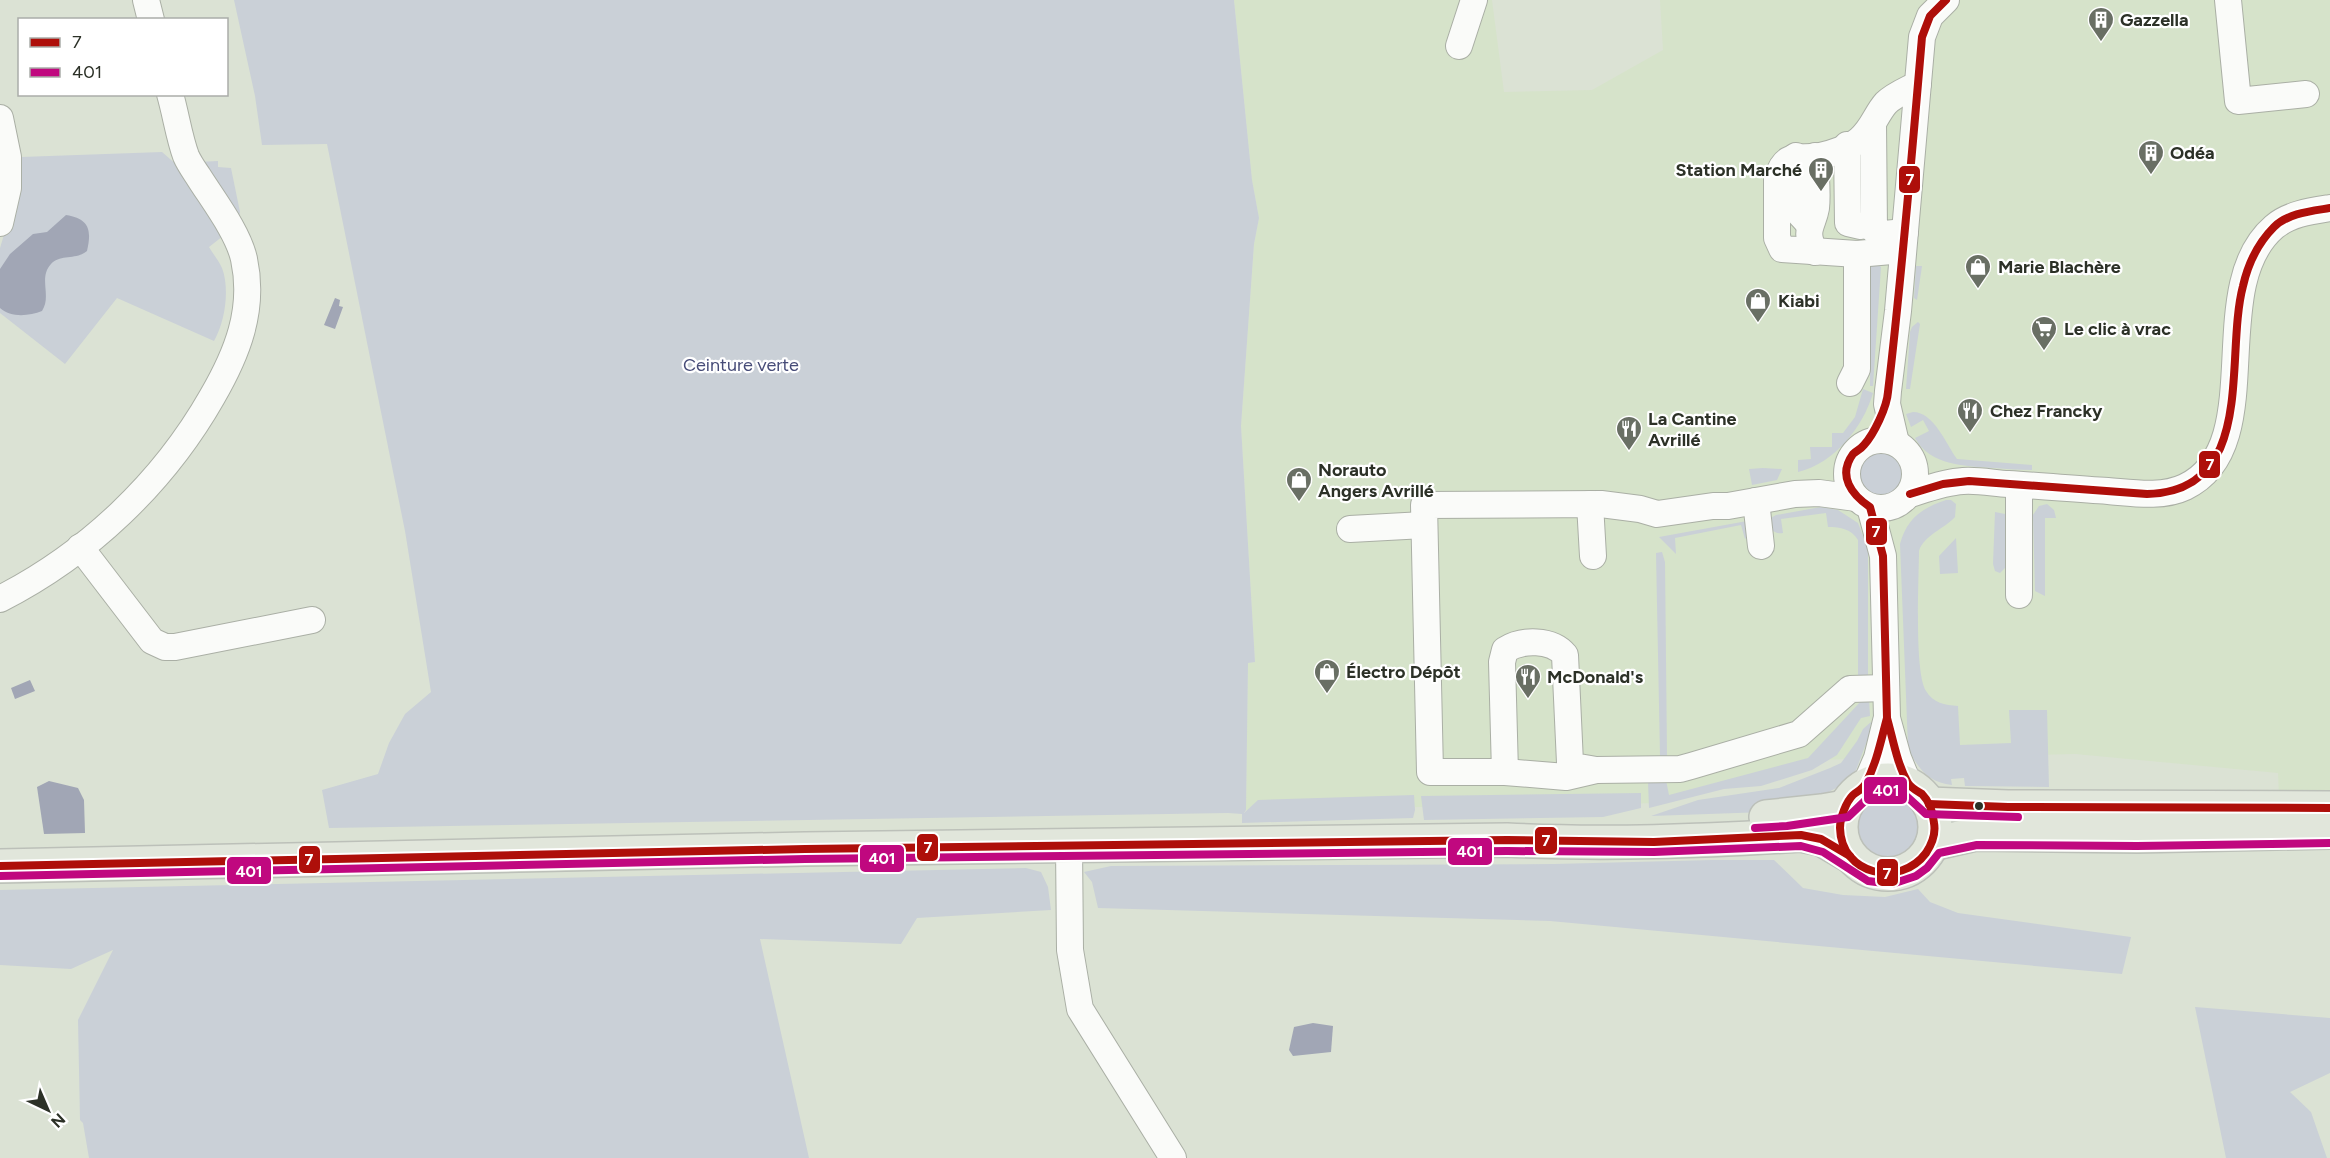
<svg xmlns="http://www.w3.org/2000/svg" width="2330" height="1158" font-family="Figtree,sans-serif">
<style>
.built{fill:#d6e3ca}
.green{fill:#cad0d7}
.water{fill:#a1a6b5}
.lines{fill:none;stroke-linecap:round;stroke-linejoin:round}
.minor-casing{stroke:#aaafa5;stroke-width:28}
.major-casing{stroke:#bcc0b9;stroke-width:36}
.minor{stroke:#fafbf9;stroke-width:26}
.major{stroke:#e1e6db;stroke-width:33}
.bus-1-casing{stroke:#fff;stroke-width:12}
.bus-2-casing{stroke:#fff;stroke-width:12}
.bus-1{stroke:#ae0f0a;stroke-width:8}
.bus-2{stroke:#c0087f;stroke-width:8}
.bus-dot{fill:#2c3127;stroke:#fff;stroke-width:2}
.labels{text-anchor:middle;dominant-baseline:central;stroke-width:4.5;stroke-linejoin:round;paint-order:stroke}
.poi-label{font-size:18px;font-weight:bold;fill:#2c3127;stroke:#fff;text-anchor:start}
.park-label{font-size:18px;fill:#474c78;stroke:#fff}
.line-badge{stroke:#fff;stroke-width:2}
.badge-label{font-size:16px;text-anchor:middle;font-weight:bold;fill:#fff}
</style>
<rect width="100%" height="100%" fill="#dbe2d4"/>
<!-- built -->
<polygon class="built" points="1234,0 1492,0 1504,92 1592,90 1663,50 1660,0 2330,0 2330,795 2279,795 2278,773 2075,754 1810,760 1662,803 1246,810 1248,663 1255,662 1241,426 1254,244 1259,218 1252,180"/>
<!-- green -->
<g class="green">
<polygon points="234,0 1234,0 1252,180 1259,218 1254,244 1241,426 1255,662 1248,663 1246,810 1244,813 1258,800 1414,795 1415,810 1413,818 1242,823 1242,814 1228,813 329,828 322,790 378,774 389,743 405,714 431,692 405,531 327,144 262,145 255,96"/>
<path d="M162 152 178 166 223 236 209 247C213 254 219 261 222 268 230 289 225 322 214 341L117 298 65 364 0 313V248L12 208 21 157Z"/>
<polygon points="218,161 218,167 231,168 240,212 239,216 233,219 197,162"/>
<polygon points="1863,262 1877,264 1881,267 1873,386 1870,386 1870,299"/>
<polygon points="1916,266 1922,266 1917,300 1914,298"/>
<polygon points="1918,322 1920,324 1910,389 1906,389 1910,332 1912,327"/>
<path d="M1863 389 1873 393C1863 427 1835 463 1798 472V460L1811 459 1810 447H1832V433H1843L1855 417Z"/>
<path d="M1913 412C1934 412 1946 444 1957 459L2032 465V470C2019 470 2007 469 1994 468 1966 466 1930 466 1915 438L1929 431 1923 420 1911 427 1906 414Z"/>
<circle cx="1882" cy="477" r="24"/>
<polygon points="1763,468 1782,469 1777,480 1752,485 1749,469"/>
<path d="M1946 500H1951L1956 504 1955 517C1944 529 1924 535 1919 551 1919 578 1914 672 1926 691 1933 703 1945 705 1958 706L1960 745 2011 743 2009 710H2047L2049 787 1965 786 1964 778 1951 779 1952 785C1929 783 1916 767 1908 747L1900 544C1907 518 1922 508 1946 500Z"/>
<polygon points="2047,504 2054,510 2056,518 2045,518 2045,596 2035,591 2033,515 2039,506"/>
<path d="M1821 507 1838 510 1858 523 1868 548V676L1860 678 1858 676V540C1851 529 1841 527 1828 527L1826 513 1781 519 1783 533C1773 535 1769 527 1769 519L1776 515Z"/>
<polygon points="1995,512 2005,514 2006,567 2000,573 1995,571 1993,564"/>
<polygon points="1747,521 1748,536 1745,539 1741,525 1675,538 1676,554 1659,537"/>
<polygon points="1956,538 1958,573 1940,574 1939,556"/>
<polygon points="1662,552 1665,562 1667,756 1660,756 1656,553"/>
<polygon points="1869,699 1870,716 1861,718 1837,755 1812,770 1761,786 1724,789 1649,808 1648,781 1666,780 1669,795 1808,758 1862,700"/>
<polygon points="1871,722 1869,736 1856,770 1838,787 1793,811 1651,816 1698,800 1779,788 1830,768 1841,763 1857,741 1863,729"/>
<polygon points="1641,793 1641,808 1603,817 1424,820 1421,796"/>
<circle cx="1887" cy="829" r="33"/>
<polygon points="1712,860 1774,860 1803,888 1843,895 1885,897 1918,889 1930,902 1958,913 2131,937 2122,974 1550,921 1098,908 1092,882 1084,872 1111,866 1554,864"/>
<polygon points="1026,868 1041,872 1048,887 1051,910 917,918 901,944 760,939 809,1158 89,1158 83,1123 80,1120 78,1020 113,950 71,969 0,965 0,890"/>
<polygon points="2195,1007 2330,1018 2330,1073 2290,1092 2311,1112 2327,1158 2226,1158"/>
</g>
<!-- water -->
<g class="water">
<path d="M66 215C89 219 92 229 87 251 77 260 60 254 51 264 38 278 52 296 42 311 29 316 11 318 0 308V269L10 254 33 234 47 232Z"/>
<polygon points="335,298 340,300 339,306 343,307 335,329 324,325"/>
<polygon points="30,680 35,691 15,699 11,688"/>
<polygon points="49,781 78,788 84,800 85,833 44,834 37,787"/>
<polygon points="1313,1023 1333,1026 1331,1052 1293,1056 1289,1050 1294,1027"/>
</g>
<g class="lines">
<defs>
<g id="minor">
<polyline points="146,0 151,20"/>
<polyline points="2228,0 2238,101 2306,94"/>
<polyline points="1459,46 1474,0"/>
<polyline points="0,118 8,157 8,188 0,223"/>
<polyline points="1873,124 1874,230 1884,234 1905,232"/>
<polyline points="1847,145 1848,223 1861,226"/>
<polyline points="1796,156 1798,212 1809,224"/>
<path d="M1903 250 1857 254 1782 249 1777 238V179C1785 150 1799 160 1820 156 1831 154 1851 147 1859 140 1872 130 1876 114 1886 103 1894 95 1909 89 1918 84"/>
<path d="M1815 252C1803 230 1813 226 1816 208 1818 191 1815 172 1815 156"/>
<polyline points="1850,383 1857,369 1857,254"/>
<circle cx="1881" cy="474" r="34"/>
<polyline points="1896,443 1887,404 1888,391 1898,311 1922,37 1930,16 1946,0"/>
<path d="M1910 494C1926 489 1945 482 1963 481 1978 480 1993 483 2008 484 2042 486 2075 489 2108 491 2133 493 2162 498 2185 487 2271 446 2203 288 2274 227 2289 214 2311 211 2330 208"/>
<polyline points="1756,501 1761,546"/>
<polyline points="1590,504 1593,556"/>
<polyline points="1870,507 1883,556 1887,718 1898,758 1909,785"/>
<polyline points="1350,529 1424,525"/>
<polyline points="80,547 152,641 165,647 175,647 312,620"/>
<polyline points="2019,595 2019,485"/>
<path d="M0 599C88 554 163 483 212 397 237 354 255 310 244 259 238 232 213 200 198 176 194 170 189 163 186 156 179 137 176 115 170 94"/>
<polyline points="1596,770 1566,777 1505,772 1430,772 1424,505 1601,504 1640,509 1657,514 1713,506 1728,506 1795,494 1819,493 1856,498"/>
<path d="M1505 772 1502 662 1505 650C1522 639 1552 639 1565 655L1570 763 1573 766 1596 770 1680 769 1691 766 1799 734 1850 689 1886 688"/>
<polyline points="1865,786 1877,758 1886,721"/>
<polyline points="1069,846 1070,950 1080,1009 1173,1158"/>
</g>
<g id="major">
<circle cx="1888" cy="827" r="47"/>
<polyline points="1929,804 2008,807 2330,808"/>
<polyline points="1766,817 1822,811 1845,807"/>
<polyline points="1932,844 1976,834 2137,836 2330,832"/>
<path d="M0 866 805 849 1507 840C1606 845 1702 841 1801 835L1821 839 1850 856"/>
</g>
</defs>
<!-- minor casing -->
<use href="#minor" class="minor-casing"/>
<!-- major casing -->
<use href="#major" class="major-casing"/>
<!-- minor -->
<use href="#minor" class="minor"/>
<!-- major -->
<use href="#major" class="major"/>
<defs>
<g id="bus-1">
<path d="M1910 494 1943 484 1969 481 2147 494C2258 491 2224 358 2243 286 2248 264 2258 243 2274 227 2288 213 2312 211 2330 208"/>
<path d="M1887 718C1893 739 1897 764 1908 783 1911 788 1917 791 1922 794 1929 801 1933 813 1934 823 1936 834 1932 844 1926 853 1900 888 1841 875 1840 828 1840 818 1846 802 1853 795 1858 791 1863 789 1866 783 1877 762 1881 740 1887 718Z"/>
<path d="M1887 718 1883 556 1870 507C1852 495 1837 476 1853 454 1856 451 1861 449 1864 445 1874 434 1887 407 1888 392 1902 274 1912 155 1922 37L1930 16 1946 0"/>
<polyline points="1929,804 2008,807 2330,808"/>
<polyline points="0,866 805,849 1507,840 1654,842 1801,835 1821,839 1850,856"/>
</g>
<g id="bus-2">
<polyline points="1755,828 1787,826 1848,817 1870,796 1887,790 1904,794 1926,814 2018,817"/>
<polyline points="0,876 805,859 1507,851 1654,852 1801,846 1823,852 1868,881 1892,884 1916,876 1927,868 1939,853 1977,845 2137,846 2330,843"/>
</g>
</defs>
<!-- bus-1 casing -->
<use href="#bus-1" class="bus-1-casing"/>
<!-- bus-2 casing -->
<use href="#bus-2" class="bus-2-casing"/>
<!-- bus-1 -->
<use href="#bus-1" class="bus-1"/>
<!-- bus-2 -->
<use href="#bus-2" class="bus-2"/>
</g>
<!-- icons -->
<defs>
<symbol id="building-pin" viewBox="-11 -11 22 30"><path d="M0 17L-7.5 6A9.5 9.5 0 1 1 7.5 6Z" fill="#696f64" stroke="#fff"/><path d="M-4-6H4V6H1V3H-1V6H-4ZM-2.5-4.3h1.7v1.8h-1.7ZM.8-4.3h1.7v1.8H.8ZM-2.5-1h1.7V.8h-1.7ZM.8-1h1.7V.8H.8Z" fill="#fff"/></symbol>
<symbol id="shop-pin" viewBox="-11 -11 22 30"><path d="M0 17L-7.5 6A9.5 9.5 0 1 1 7.5 6Z" fill="#696f64" stroke="#fff"/><path d="M-5-2.5h2.3a2.7 3.5 0 0 1 5.4 0H5L5.5 6h-11ZM-1.5-2.5h3a1.5 2.3 0 0 0-3 0Z" fill="#fff"/></symbol>
<symbol id="supermarket-pin" viewBox="-11 -11 22 30"><path d="M0 17L-7.5 6A9.5 9.5 0 1 1 7.5 6Z" fill="#696f64" stroke="#fff"/><path d="M-6-5.5h2.5l.6 2H6L4.5 2H-2.5L-4.4-4H-6ZM-1.5 3.2a1.3 1.3 0 1 0 .1 0ZM3 3.2a1.3 1.3 0 1 0 .1 0Z" fill="#fff"/></symbol>
<symbol id="restaurant-pin" viewBox="-11 -11 22 30"><path d="M0 17L-7.5 6A9.5 9.5 0 1 1 7.5 6Z" fill="#696f64" stroke="#fff"/><path d="M-5-6h1v4h1v-4h1v4h1v-4h1v5L-1.5 .5V6h-2V.5L-5-1ZM5-6V6H3V1.5H1.5Q1.5-4 5-6Z" fill="#fff"/></symbol>
</defs>
<g fill-rule="evenodd">
<use href="#building-pin" x="2086" y="5" width="30" height="40"/>
<use href="#building-pin" x="2136" y="138" width="30" height="40"/>
<use href="#building-pin" x="1806" y="155" width="30" height="40"/>
<use href="#shop-pin" x="1963" y="252" width="30" height="40"/>
<use href="#shop-pin" x="1743" y="286" width="30" height="40"/>
<use href="#supermarket-pin" x="2029" y="314" width="30" height="40"/>
<use href="#restaurant-pin" x="1955" y="396" width="30" height="40"/>
<use href="#restaurant-pin" x="1614" y="414" width="30" height="40"/>
<use href="#shop-pin" x="1284" y="465" width="30" height="40"/>
<use href="#shop-pin" x="1312" y="657" width="30" height="40"/>
<use href="#restaurant-pin" x="1513" y="662" width="30" height="40"/>
</g>
<!-- markers -->
<circle class="bus-dot" cx="1979" cy="806" r="5"/>
<g class="labels">
<!-- poi labels -->
<g class="poi-label">
<text x="2120" y="20">Gazzella</text>
<text x="2170" y="153">Odéa</text>
<text x="1802" y="170" text-anchor="end">Station Marché</text>
<text x="1998" y="267">Marie Blachère</text>
<text x="1778" y="301">Kiabi</text>
<text x="2064" y="329">Le clic à vrac</text>
<text x="1990" y="411">Chez Francky</text>
<text x="1648" y="419">La Cantine<tspan x="1648" dy="21">Avrillé</tspan></text>
<text x="1318" y="470">Norauto<tspan x="1318" dy="21">Angers Avrillé</tspan></text>
<text x="1346" y="672">Électro Dépôt</text>
<text x="1547" y="677">McDonald's</text>
</g>
<!-- park labels -->
<g class="park-label">
<text x="741" y="365">Ceinture verte</text>
</g>
</g>
<g class="line-badge">
<rect x="1898" y="165" width="23" height="29" rx="6" fill="#ae0f0a"/>
<rect x="2198" y="450" width="23" height="29" rx="6" fill="#ae0f0a"/>
<rect x="1865" y="517" width="23" height="29" rx="6" fill="#ae0f0a"/>
<rect x="1863" y="776" width="45" height="29" rx="6" fill="#c0087f"/>
<rect x="1534" y="826" width="24" height="29" rx="6" fill="#ae0f0a"/>
<rect x="916" y="833" width="23" height="29" rx="6" fill="#ae0f0a"/>
<rect x="1447" y="837" width="46" height="29" rx="6" fill="#c0087f"/>
<rect x="859" y="844" width="46" height="29" rx="6" fill="#c0087f"/>
<rect x="298" y="845" width="23" height="29" rx="6" fill="#ae0f0a"/>
<rect x="226" y="856" width="46" height="29" rx="6" fill="#c0087f"/>
<rect x="1876" y="858" width="23" height="29" rx="6" fill="#ae0f0a"/>
</g>
<g class="badge-label">
<text x="1910" y="185">7</text>
<text x="2210" y="470">7</text>
<text x="1876" y="537">7</text>
<text x="1886" y="796">401</text>
<text x="1546" y="846">7</text>
<text x="928" y="853">7</text>
<text x="1470" y="857">401</text>
<text x="882" y="864">401</text>
<text x="309" y="865">7</text>
<text x="249" y="877">401</text>
<text x="1887" y="879">7</text>
</g>
<!-- legend -->
<rect x="18" y="18" width="210" height="78" fill="#ffffff" stroke="#abada9" stroke-width="1.5"/>
<rect x="30" y="38" width="30" height="9" fill="#ae0f0a" stroke="#abada9" stroke-width="1.5"/>
<text x="72" y="48" font-size="18" fill="#2c3127">7</text>
<rect x="30" y="68" width="30" height="9" fill="#c0087f" stroke="#abada9" stroke-width="1.5"/>
<text x="72" y="78" font-size="18" fill="#2c3127">401</text>
<!-- north arrow -->
<g transform="translate(48 1110) rotate(136)" stroke="#ffffff" stroke-width="4.5" paint-order="stroke">
<path d="M0-4.5L10 22L0 15L-10 22Z" fill="#2c3127"/>
<text y="-9" font-size="16" font-weight="bold" text-anchor="middle" fill="#2c3127">N</text>
</g>
</svg>
